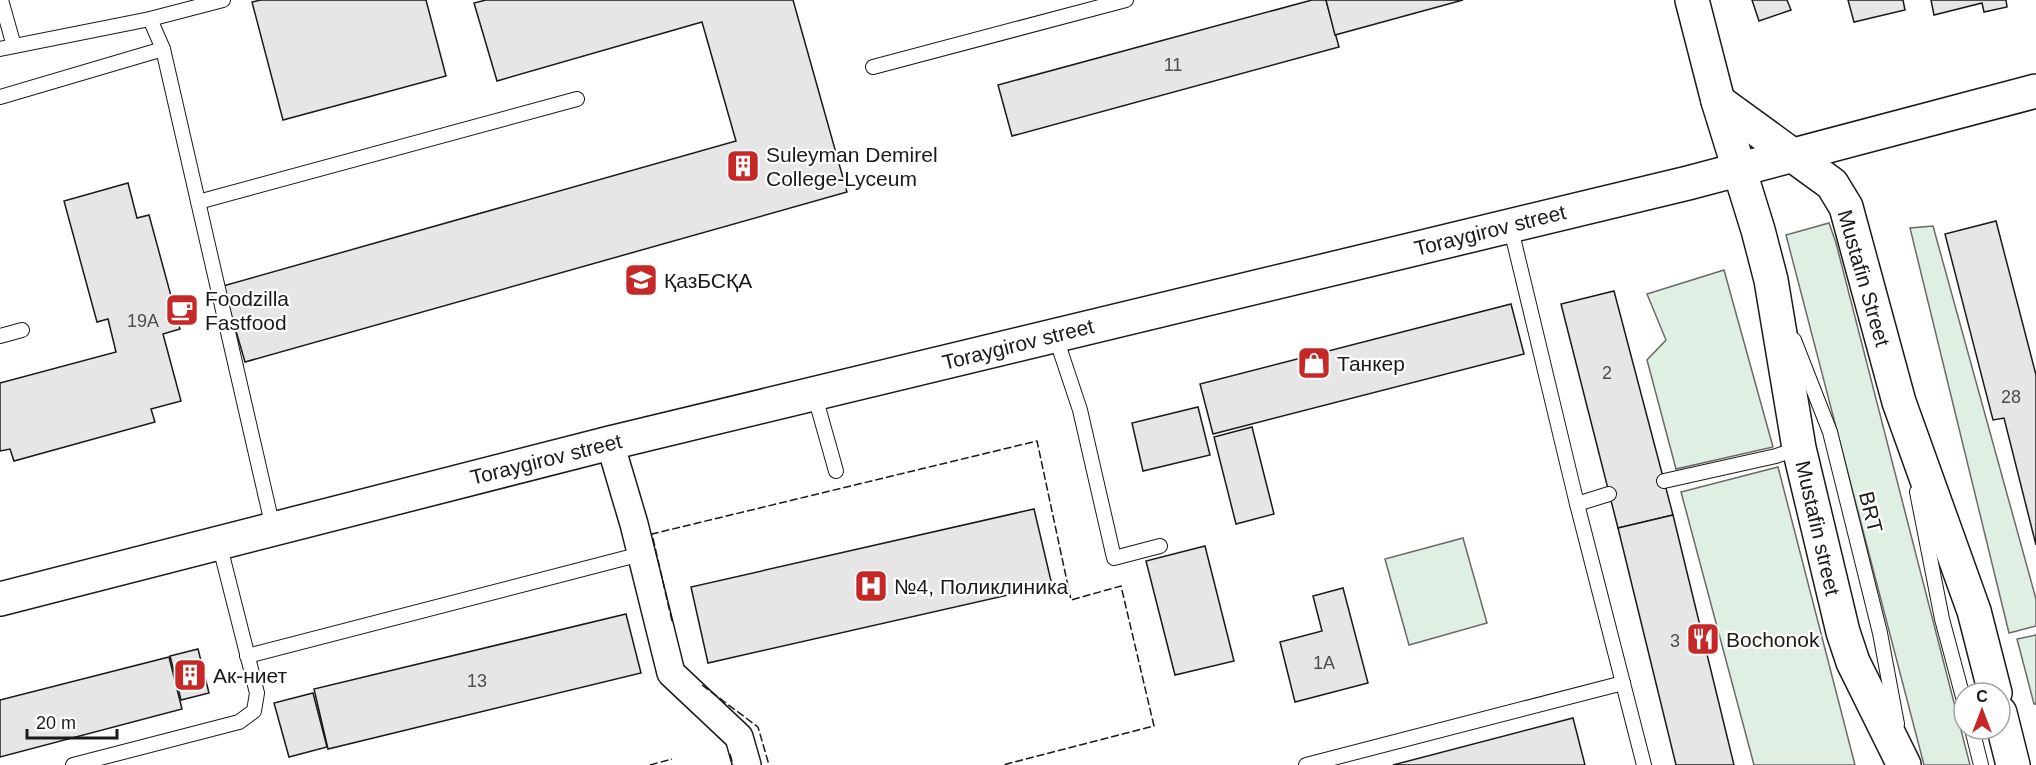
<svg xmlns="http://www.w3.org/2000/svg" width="2036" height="765" font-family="Arial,sans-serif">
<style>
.green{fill:#e0efe3;stroke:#6a6a6a;stroke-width:1.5}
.building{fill:#e6e6e6;stroke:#1a1a1a;stroke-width:1.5}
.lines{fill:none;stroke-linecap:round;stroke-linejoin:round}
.service-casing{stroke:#1a1a1a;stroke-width:16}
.minor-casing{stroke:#1a1a1a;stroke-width:30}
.tertiary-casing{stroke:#1a1a1a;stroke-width:36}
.service{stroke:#fff;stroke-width:14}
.minor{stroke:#fff;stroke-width:27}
.tertiary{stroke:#fff;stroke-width:33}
.fence{stroke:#1a1a1a;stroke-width:1.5;stroke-dasharray:8 3;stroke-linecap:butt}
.labels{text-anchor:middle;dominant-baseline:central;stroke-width:4.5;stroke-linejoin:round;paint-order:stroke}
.number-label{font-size:18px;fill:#4d4d4d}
.poi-label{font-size:21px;fill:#1a1a1a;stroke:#fff;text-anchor:start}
.street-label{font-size:21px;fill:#1a1a1a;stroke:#fff}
</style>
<rect width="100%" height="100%" fill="#fff"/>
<!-- green -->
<g class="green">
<polygon points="1829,223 1836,243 1970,765 1924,765 1786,235"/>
<polygon points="1933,226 2036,599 2036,626 2009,633 1910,228"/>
<polygon points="1724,270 1773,447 1676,469 1647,360 1666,340 1647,294"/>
<polygon points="1778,467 1855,765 1754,765 1681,492"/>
<polygon points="1463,538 1487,623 1409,645 1385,559"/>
<polygon points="2036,635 2036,704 2034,704 2017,639"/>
</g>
<!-- building -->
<g class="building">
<polygon points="261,0 426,0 446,76 283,120 252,2"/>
<polygon points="486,0 793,0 847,192 245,362 223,286 736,141 702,22 497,81 474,3"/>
<polygon points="1312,0 1326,0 1339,47 1012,136 998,85"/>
<polygon points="1326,0 1463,0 1335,35"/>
<polygon points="1752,0 1787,0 1791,10 1759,21"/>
<polygon points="1848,0 1903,0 1905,10 1854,22"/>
<polygon points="1931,0 2006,0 2007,7 1984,12 1982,3 1934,15"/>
<polygon points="128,183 137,218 149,215 180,329 163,334 181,401 151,409 155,422 14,461 10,449 0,451 0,383 116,352 108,319 97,322 64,201"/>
<polygon points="1996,221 2036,375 2036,545 2004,418 1993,420 1945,234"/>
<polygon points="1614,291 1673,515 1618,528 1561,304"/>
<polygon points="1511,304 1524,354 1213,434 1200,384"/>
<polygon points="1198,407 1210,455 1143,471 1132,423"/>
<polygon points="1252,427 1274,514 1236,524 1214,437"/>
<polygon points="1034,509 1052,585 708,663 691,587"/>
<polygon points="1673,515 1704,642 1734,765 1676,765 1618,528"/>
<polygon points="1205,546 1234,661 1175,675 1146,561"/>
<polygon points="1343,588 1368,683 1295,702 1280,642 1322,631 1313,596"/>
<polygon points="626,614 641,673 328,749 314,689"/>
<polygon points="198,649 209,693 181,700 170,656"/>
<polygon points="169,657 182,709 0,757 0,700"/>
<polygon points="313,693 327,747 289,757 274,703"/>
<polygon points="1573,718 1585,765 1393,765"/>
</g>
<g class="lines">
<defs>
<g id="service">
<polyline points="1,0 14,46"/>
<polyline points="223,0 150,19 163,49 273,528"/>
<polyline points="0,49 150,19"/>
<polyline points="873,67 1126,0"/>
<polyline points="0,97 163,49"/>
<polyline points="198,202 577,99"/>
<polyline points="1510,225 1577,504 1644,765"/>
<polyline points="1055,335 1080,410 1114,558 1160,546"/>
<polyline points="0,336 22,330"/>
<polyline points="1794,340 1830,432 1880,633 1897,724"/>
<polyline points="814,393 836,471"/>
<polyline points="1664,481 1776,456 1799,448"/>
<polyline points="1917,492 1942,619 1964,701"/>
<polyline points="1577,504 1609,494"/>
<polyline points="247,656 641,554"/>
<polyline points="1972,729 1981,765"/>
<polyline points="73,765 239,722 254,711 257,693 219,543"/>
<polyline points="1306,765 1623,683"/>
</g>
<polyline id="minor" points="610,443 634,524 671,673 739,737 747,765"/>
<g id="tertiary">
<polyline points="1692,0 1718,101 1758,230 1771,280 1799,448 1843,632 1853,662 1904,765"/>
<polyline points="1718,101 1832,184 1846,207 1899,402 1974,611 1995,693"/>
<polyline points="0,599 610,443 1688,183 2036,91"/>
<polyline points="2000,713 2013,765"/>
</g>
</defs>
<!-- service casing -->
<use href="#service" class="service-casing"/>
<!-- minor casing -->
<use href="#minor" class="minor-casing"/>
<!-- tertiary casing -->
<use href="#tertiary" class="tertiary-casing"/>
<!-- service -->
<use href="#service" class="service"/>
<!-- minor -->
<use href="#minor" class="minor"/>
<!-- tertiary -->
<use href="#tertiary" class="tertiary"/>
<!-- fence -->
<g class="fence">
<polyline points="672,621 652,534 1037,441 1071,600 1121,586 1154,726 1003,765"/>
<polyline points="702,685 758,727 769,765"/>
<polyline points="730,754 733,765"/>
<polyline points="650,765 672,759"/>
</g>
</g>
<!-- icons -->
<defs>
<symbol id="building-square" viewBox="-11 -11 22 22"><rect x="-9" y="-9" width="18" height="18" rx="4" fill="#c62828" stroke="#fff"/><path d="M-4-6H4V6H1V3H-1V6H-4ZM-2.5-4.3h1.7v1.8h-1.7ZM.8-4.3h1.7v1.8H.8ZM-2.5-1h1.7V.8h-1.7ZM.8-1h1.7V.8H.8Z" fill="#fff"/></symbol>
<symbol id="university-square" viewBox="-11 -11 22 22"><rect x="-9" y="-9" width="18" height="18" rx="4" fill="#c62828" stroke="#fff"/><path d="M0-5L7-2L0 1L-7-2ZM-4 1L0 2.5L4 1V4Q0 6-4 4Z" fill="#fff"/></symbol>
<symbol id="cafe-square" viewBox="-11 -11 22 22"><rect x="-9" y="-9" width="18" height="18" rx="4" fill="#c62828" stroke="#fff"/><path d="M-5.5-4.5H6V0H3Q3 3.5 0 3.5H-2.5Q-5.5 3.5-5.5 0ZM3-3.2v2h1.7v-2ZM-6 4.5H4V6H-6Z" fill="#fff"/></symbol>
<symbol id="shop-square" viewBox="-11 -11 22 22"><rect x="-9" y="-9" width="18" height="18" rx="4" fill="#c62828" stroke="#fff"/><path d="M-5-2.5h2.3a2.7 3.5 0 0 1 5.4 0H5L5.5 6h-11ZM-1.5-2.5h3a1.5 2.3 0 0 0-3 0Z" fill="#fff"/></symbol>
<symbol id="hospital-square" viewBox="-11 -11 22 22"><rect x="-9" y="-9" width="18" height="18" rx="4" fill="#c62828" stroke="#fff"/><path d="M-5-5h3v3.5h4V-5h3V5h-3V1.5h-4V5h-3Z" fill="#fff"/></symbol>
<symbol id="restaurant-square" viewBox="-11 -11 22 22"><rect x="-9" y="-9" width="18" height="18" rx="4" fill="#c62828" stroke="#fff"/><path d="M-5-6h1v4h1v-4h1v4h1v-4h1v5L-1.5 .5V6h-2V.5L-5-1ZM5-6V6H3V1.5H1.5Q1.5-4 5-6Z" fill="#fff"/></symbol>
</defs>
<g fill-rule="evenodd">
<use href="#building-square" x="724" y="147" width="38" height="38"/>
<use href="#university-square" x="622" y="261" width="38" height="38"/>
<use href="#cafe-square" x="163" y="291" width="38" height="38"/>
<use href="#shop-square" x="1295" y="344" width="38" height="38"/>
<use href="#hospital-square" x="852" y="567" width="38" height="38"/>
<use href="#restaurant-square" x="1684" y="620" width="38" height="38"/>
<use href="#building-square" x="171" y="656" width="38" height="38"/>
</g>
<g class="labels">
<!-- number labels -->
<g class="number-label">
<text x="1173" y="65">11</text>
<text x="143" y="321">19А</text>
<text x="1607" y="373">2</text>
<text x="2011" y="397">28</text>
<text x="1675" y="641">3</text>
<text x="1324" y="663">1А</text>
<text x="477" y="681">13</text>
</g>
<!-- poi labels -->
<g class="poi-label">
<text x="766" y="154">Suleyman Demirel<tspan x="766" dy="24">College-Lyceum</tspan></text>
<text x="664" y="280">ҚазБСҚА</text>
<text x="205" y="298">Foodzilla<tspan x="205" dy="24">Fastfood</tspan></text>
<text x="1337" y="363">Танкер</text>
<text x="894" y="586">№4, Поликлиника</text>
<text x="1726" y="639">Bochonok</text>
<text x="213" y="675">Ак-ниет</text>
</g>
<!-- street labels -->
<g class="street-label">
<text transform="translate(1490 230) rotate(-14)">Toraygirov street</text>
<text transform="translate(1864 278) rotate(74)">Mustafin Street</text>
<text transform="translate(1018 344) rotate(-14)">Toraygirov street</text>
<text transform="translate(546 459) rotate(-14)">Toraygirov street</text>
<text transform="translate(1871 512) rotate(76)">BRT</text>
<text transform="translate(1818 528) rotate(77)">Mustafin street</text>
</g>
</g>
<!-- north arrow -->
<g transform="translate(1982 711)"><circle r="28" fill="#ffffff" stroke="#a3a3a3" stroke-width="1.5"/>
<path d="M0-4.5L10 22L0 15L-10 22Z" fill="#c62828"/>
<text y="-9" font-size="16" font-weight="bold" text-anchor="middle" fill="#1a1a1a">С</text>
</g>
<!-- scale -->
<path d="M27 729v9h90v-9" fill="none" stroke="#1a1a1a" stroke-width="3"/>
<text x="36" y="729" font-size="18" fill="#1a1a1a" stroke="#ffffff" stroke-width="4.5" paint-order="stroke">20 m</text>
</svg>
